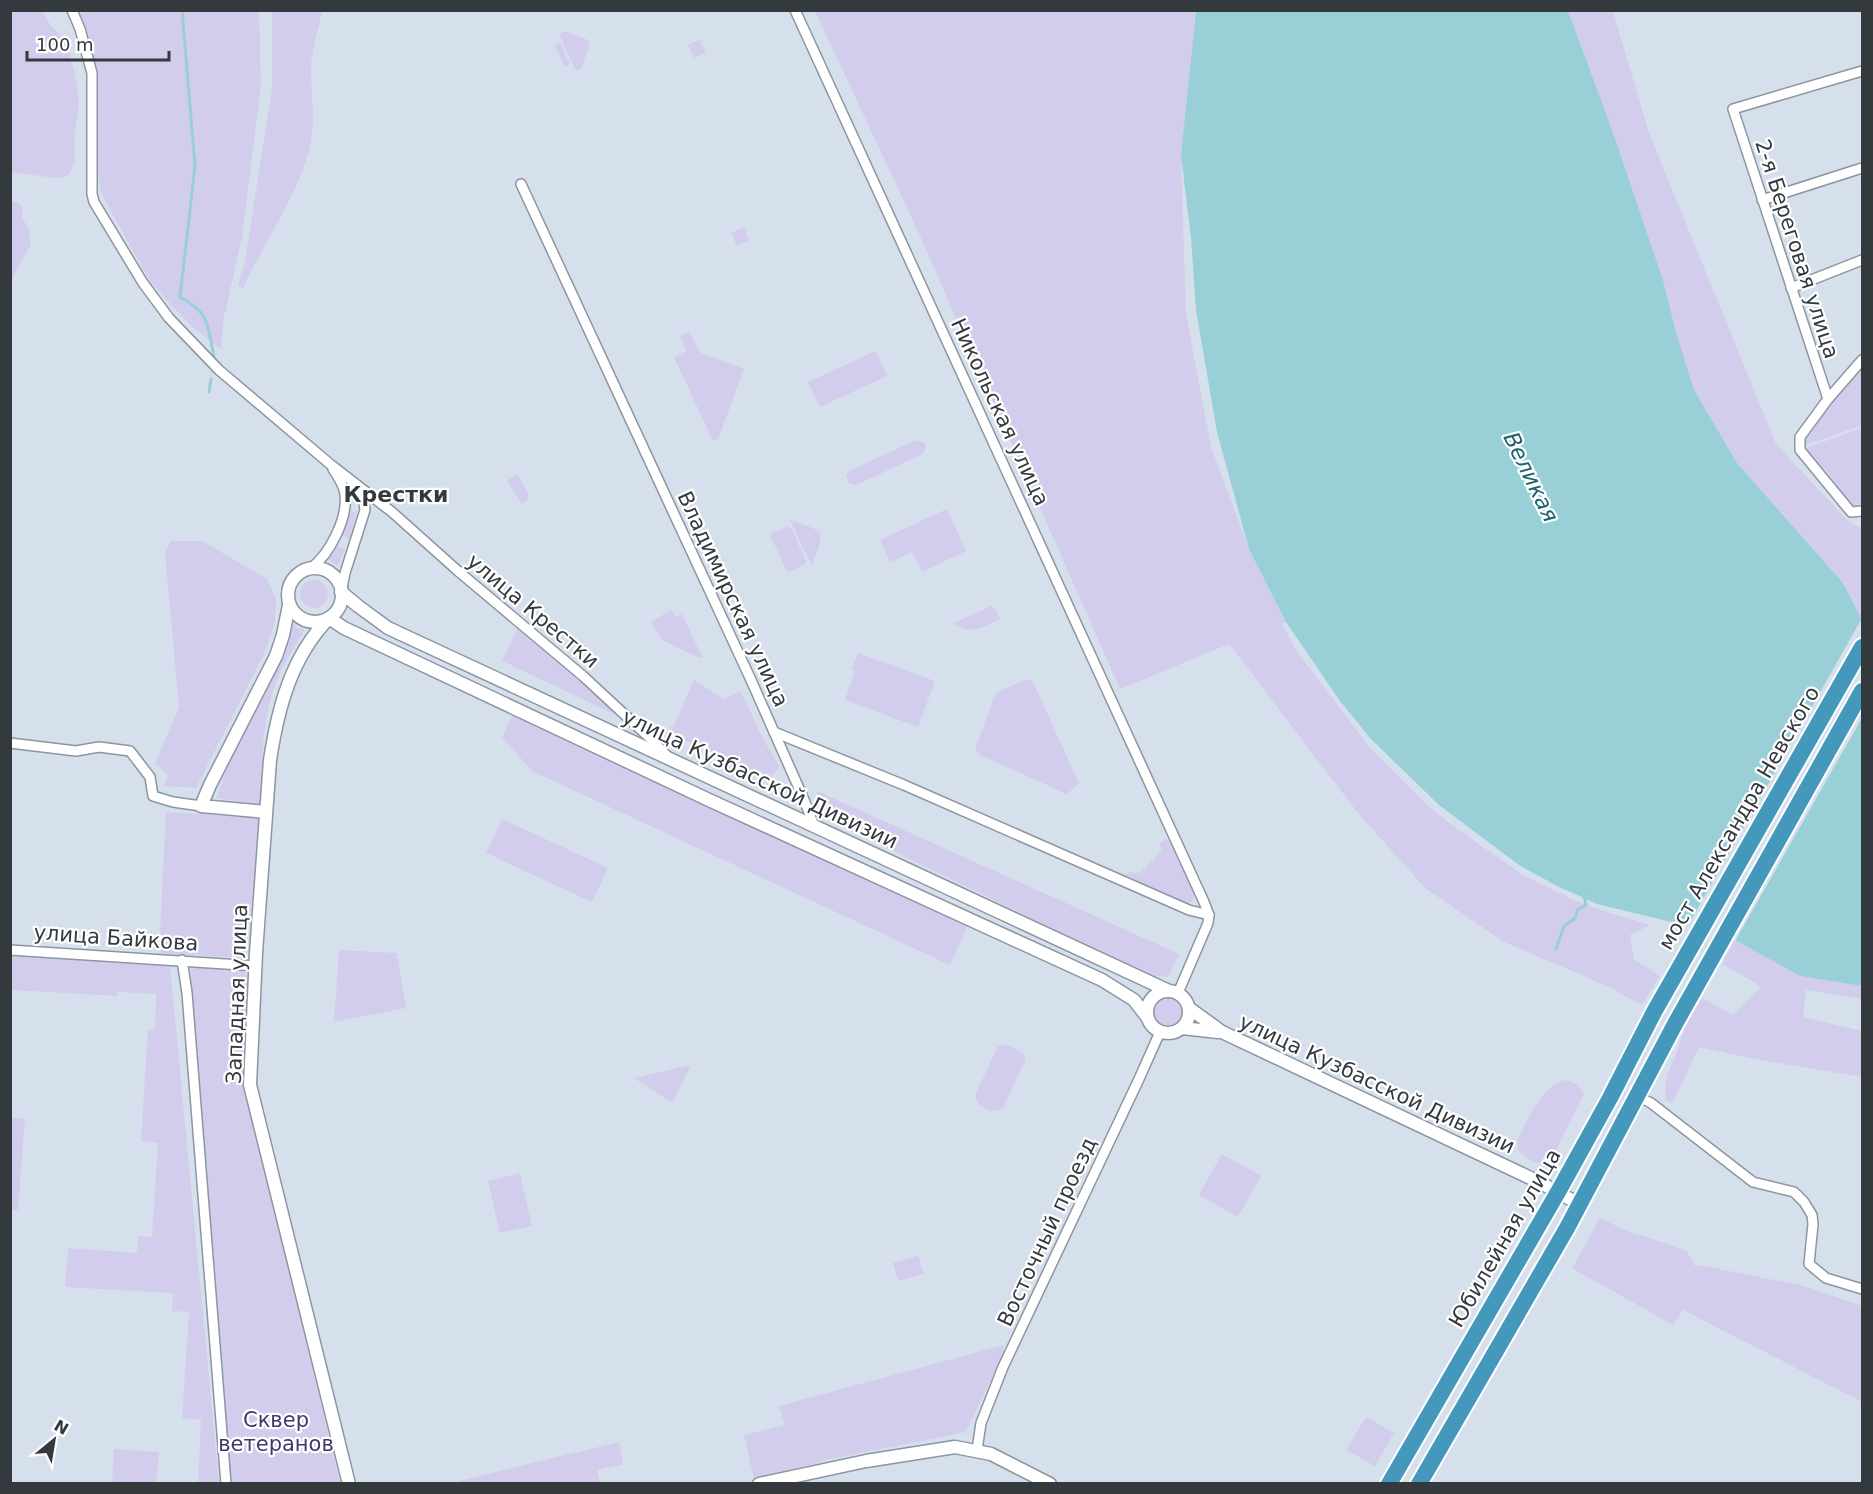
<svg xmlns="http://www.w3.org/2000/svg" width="1873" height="1494" font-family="'DejaVu Sans',sans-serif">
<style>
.green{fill:#d2cdec}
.water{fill:#99cfd6}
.pier{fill:#d5e0ec}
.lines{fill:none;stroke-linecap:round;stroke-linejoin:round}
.stream{stroke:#99cfd6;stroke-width:3}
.street-casing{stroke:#8b96a1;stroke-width:12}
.secondary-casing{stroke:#8b96a1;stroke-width:15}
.highway-casing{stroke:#fff;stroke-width:20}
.street{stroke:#fff;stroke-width:9}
.secondary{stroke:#fff;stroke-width:12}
.highway{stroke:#4498bb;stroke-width:16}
.labels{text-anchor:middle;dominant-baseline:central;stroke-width:4.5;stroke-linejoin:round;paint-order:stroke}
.street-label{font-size:21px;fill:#34393e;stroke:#fff}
.park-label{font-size:21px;fill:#42366a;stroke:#fff}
.water-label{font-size:22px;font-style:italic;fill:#1b626b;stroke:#fff}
.neighbourhood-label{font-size:22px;font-weight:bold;fill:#34393e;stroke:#fff}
</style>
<rect width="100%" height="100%" fill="#d5e0ec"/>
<!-- green -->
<g class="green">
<polygon points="17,11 42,11 51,26 63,37 67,45 76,78 79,104 74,138 75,162 69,174 65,177 55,178 11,172 10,14"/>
<polygon points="80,11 259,11 261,85 242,237 224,317 221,349 190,325 151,283 101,193 97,166 96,73 88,34"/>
<path d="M272 11H322C319 29 311 50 311 69 311 95 316 122 310 147 298 196 264 242 243 288L238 286 245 261 272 88Z"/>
<polygon points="815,11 1196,11 1181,155 1186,314 1211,447 1249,549 1286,622 1282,624 1297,652 1371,749 1428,806 1449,823 1523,875 1576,901 1607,912 1650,925 1630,935 1634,959 1660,976 1642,1005 1607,986 1504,942 1425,888 1358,813 1229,644 1120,689 916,227"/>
<polygon points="1568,11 1613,11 1649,133 1776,444 1847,520 1862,529 1861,620 1843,583 1737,463 1694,390 1676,332 1663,280 1610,124"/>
<polygon points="565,31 586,39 590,44 581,69 576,71 559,34"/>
<polygon points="700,40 706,52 694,58 688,45"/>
<polygon points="560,43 570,64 565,67 555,46"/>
<polygon points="10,200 20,203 23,212 22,217 29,230 31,244 14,275 11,289"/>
<polygon points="744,227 749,240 737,246 731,233"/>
<polygon points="690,332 699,352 744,369 718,439 713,441 674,357 686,351 680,336"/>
<polygon points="876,351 887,376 820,407 808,382"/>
<polygon points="1862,365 1862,425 1806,445 1804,433"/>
<polygon points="1862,428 1862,504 1853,509 1825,468 1820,469 1806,448"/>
<polygon points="916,440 923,442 926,446 923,454 856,485 849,483 846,476 849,471"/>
<polygon points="517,474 529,494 528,499 522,504 507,481"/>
<polygon points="947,509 966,551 922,572 912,552 890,562 880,540"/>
<polygon points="357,511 349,539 342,535 350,513"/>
<path d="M790 520C828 533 825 529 812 566Z"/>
<polygon points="786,527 791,528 806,561 804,565 789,572 786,569 771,537 772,533"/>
<polygon points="171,541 202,541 267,579 276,599 275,623 264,654 196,788 164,786 168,775 155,763 179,707 165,553"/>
<polygon points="338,546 345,549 338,566 328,559"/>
<circle cx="314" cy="594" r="14"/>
<path d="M991 606 995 608 1000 619C985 626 968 637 954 623Z"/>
<polygon points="671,609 675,617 682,614 702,657 699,658 664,641 651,623"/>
<path d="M293 624 298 628 305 629C297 644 287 658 280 673 261 715 262 761 260 805L217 798C234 737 273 684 293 624Z"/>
<polygon points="518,627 611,709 614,714 502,661"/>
<polygon points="858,653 935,681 918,727 845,700 855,671 852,669"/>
<polygon points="1027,679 1033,682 1079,783 1067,794 980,755 975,750 994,697 998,692"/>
<polygon points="694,680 723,699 741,691 761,735 779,766 771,778 670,734"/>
<polygon points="515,709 968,925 950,965 532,771 502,737"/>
<polygon points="815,790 1179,954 1168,977 1151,976 833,822"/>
<polygon points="166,812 260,818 246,958 159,953"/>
<polygon points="502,819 608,868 592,902 486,853"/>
<polygon points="1165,839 1169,841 1195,893 1193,900 1188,904 1126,875 1129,872 1140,873 1162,851 1159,844"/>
<polygon points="1735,940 1800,976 1862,986 1862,999 1806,990 1803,1017 1862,1031 1862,1077 1760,1060 1699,1047 1672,1104 1666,1100 1665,1089 1667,1075 1676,1054 1684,1029 1702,998 1733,1015 1760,989 1757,984 1722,964"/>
<polygon points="339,950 397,953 406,1008 334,1022"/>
<polygon points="10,956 170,966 219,1483 198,1483 201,1420 182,1418 189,1312 172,1311 173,1293 65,1287 68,1248 137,1253 138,1236 152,1237 158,1143 141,1141 148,1029 155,1029 156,994 117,992 117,996 11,990"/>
<polygon points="194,968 245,972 251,983 245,1091 340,1483 230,1483 187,971"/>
<circle cx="1168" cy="1012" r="16"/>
<path d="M1006 1045 1022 1052 1026 1059 1003 1108C992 1115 977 1108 975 1095L998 1046Z"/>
<polygon points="691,1065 672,1103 634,1078"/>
<path d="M1563 1080C1573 1082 1580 1084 1584 1094L1551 1160 1535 1163 1519 1152 1517 1144 1519 1137C1529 1116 1541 1089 1563 1080Z"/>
<polygon points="11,1118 25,1119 18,1210 11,1209"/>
<polygon points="1222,1154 1261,1176 1238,1217 1199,1195"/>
<polygon points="520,1173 532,1226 500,1233 488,1181"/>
<polygon points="1600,1218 1631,1233 1650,1238 1687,1251 1695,1266 1704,1266 1804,1286 1862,1306 1862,1402 1683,1310 1673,1325 1572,1268"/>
<polygon points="918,1256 924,1274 898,1281 893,1263"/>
<polygon points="1004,1345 1002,1356 966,1432 830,1459 754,1479 744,1435 785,1425 779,1406"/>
<polygon points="1366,1417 1394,1433 1375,1466 1346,1450"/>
<polygon points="619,1442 623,1464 597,1470 600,1483 451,1483"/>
<polygon points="114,1449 159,1452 156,1483 112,1483"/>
</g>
<!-- water -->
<polygon class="water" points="1196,11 1568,11 1610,124 1663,280 1676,332 1694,390 1737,463 1843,583 1862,620 1862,986 1800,976 1735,940 1688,926 1597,904 1557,886 1519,865 1439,805 1370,738 1340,701 1286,622 1249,549 1217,432 1196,310 1191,238 1181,155"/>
<!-- pier -->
<polygon class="pier" points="1862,618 1862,718 1734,943 1686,929"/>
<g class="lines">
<!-- stream -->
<g class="stream">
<path d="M182 10 195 166 180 297C211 314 207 325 214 356"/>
<polyline points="209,392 211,379"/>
<polyline points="1556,949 1564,926 1575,918 1578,909 1586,905 1584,895"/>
</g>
<defs>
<g id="street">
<polyline points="72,10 80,29 92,73 92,194 94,202 143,283 169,318 219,370 330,464 392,512 458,571 583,676 652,740 667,756"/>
<polyline points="795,10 1204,902 1209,915 1208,923 1178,993"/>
<polyline points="521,184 751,680 805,802 814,826"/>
<polyline points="1762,200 1862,168"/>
<polyline points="1791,288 1862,260"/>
<polyline points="1862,360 1828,399 1800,437 1800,450 1851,512 1862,511"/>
<polyline points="1828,399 1733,109 1862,71"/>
<path d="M311 568C330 554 348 518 345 494 344 485 338 477 333 469"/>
<polyline points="341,592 345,573 365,510 363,496 359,488"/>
<polyline points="774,732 904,785 1189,910 1209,915"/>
<polyline points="10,743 76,751 99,747 130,751 150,777 153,796 173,802 201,806"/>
<polyline points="10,950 256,966"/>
<polyline points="182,960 187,993 226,1484"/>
<polyline points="1637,1096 1651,1103 1753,1182 1794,1192 1804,1202 1812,1215 1813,1224 1809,1264 1826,1278 1862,1289"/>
<polyline points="977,1450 981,1423 1003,1367 1139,1079 1160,1032"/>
</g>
<g id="secondary">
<circle cx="315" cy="595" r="27"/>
<polyline points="341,592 358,606 388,628 1169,991"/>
<polyline points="266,812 201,806 210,785 276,656 283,635 289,605"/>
<circle cx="1168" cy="1012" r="21"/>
<polyline points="1189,1008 1222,1032 1541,1183 1579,1204"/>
<polyline points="1182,1028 1218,1032"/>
<path d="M349 1484 250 1085 256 953 270 760C278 708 291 657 329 618L344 628 709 800 1102 980 1134 1000 1147 1017"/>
<polyline points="759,1484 866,1461 955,1447 991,1454 1050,1484"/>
</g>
<g id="highway">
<polyline points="1389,1484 1558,1192 1610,1098 1654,1012 1862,647"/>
<polyline points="1419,1484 1567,1228 1675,1024 1862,691"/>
</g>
</defs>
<!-- street casing -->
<use href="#street" class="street-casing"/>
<!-- secondary casing -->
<use href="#secondary" class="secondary-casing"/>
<!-- highway casing -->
<use href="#highway" class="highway-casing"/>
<!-- street -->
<use href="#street" class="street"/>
<!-- secondary -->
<use href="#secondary" class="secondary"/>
<!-- highway -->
<use href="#highway" class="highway"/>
</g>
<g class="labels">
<!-- street labels -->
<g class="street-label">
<text transform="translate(1797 249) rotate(72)">2-я Береговая улица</text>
<text transform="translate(1000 412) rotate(65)">Никольская улица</text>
<text transform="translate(733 599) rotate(65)">Владимирская улица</text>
<text transform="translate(533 611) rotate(40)">улица Крестки</text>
<text transform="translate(760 779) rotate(25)">улица Кузбасской Дивизии</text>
<text transform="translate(1739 818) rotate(-60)">мост Александра Невского</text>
<text transform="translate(116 938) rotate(4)">улица Байкова</text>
<text transform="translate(237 994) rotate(-88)">Западная улица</text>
<text transform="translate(1377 1084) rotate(25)">улица Кузбасской Дивизии</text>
<text transform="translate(1047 1232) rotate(-65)">Восточный проезд</text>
<text transform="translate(1505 1238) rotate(-60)">Юбилейная улица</text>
</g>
<!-- park labels -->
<g class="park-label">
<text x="276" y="1420">Сквер<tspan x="276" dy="24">ветеранов</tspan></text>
</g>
<!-- water labels -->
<g class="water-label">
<text transform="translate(1531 477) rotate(64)">Великая</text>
</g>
<!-- neighbourhood labels -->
<g class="neighbourhood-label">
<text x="396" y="494">Крестки</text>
</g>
</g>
<!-- border -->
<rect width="1873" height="1494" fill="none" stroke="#34393e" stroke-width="24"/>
<!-- north arrow -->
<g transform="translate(54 1440) rotate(30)" stroke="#ffffff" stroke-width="4.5" paint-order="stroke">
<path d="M0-4.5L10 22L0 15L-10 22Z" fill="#34393e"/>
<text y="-9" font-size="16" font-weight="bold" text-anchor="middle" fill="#34393e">N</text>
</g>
<!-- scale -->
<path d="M27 51v9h142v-9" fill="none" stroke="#34393e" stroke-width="3"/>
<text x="36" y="51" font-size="18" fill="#34393e" stroke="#ffffff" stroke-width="4.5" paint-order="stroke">100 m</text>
</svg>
